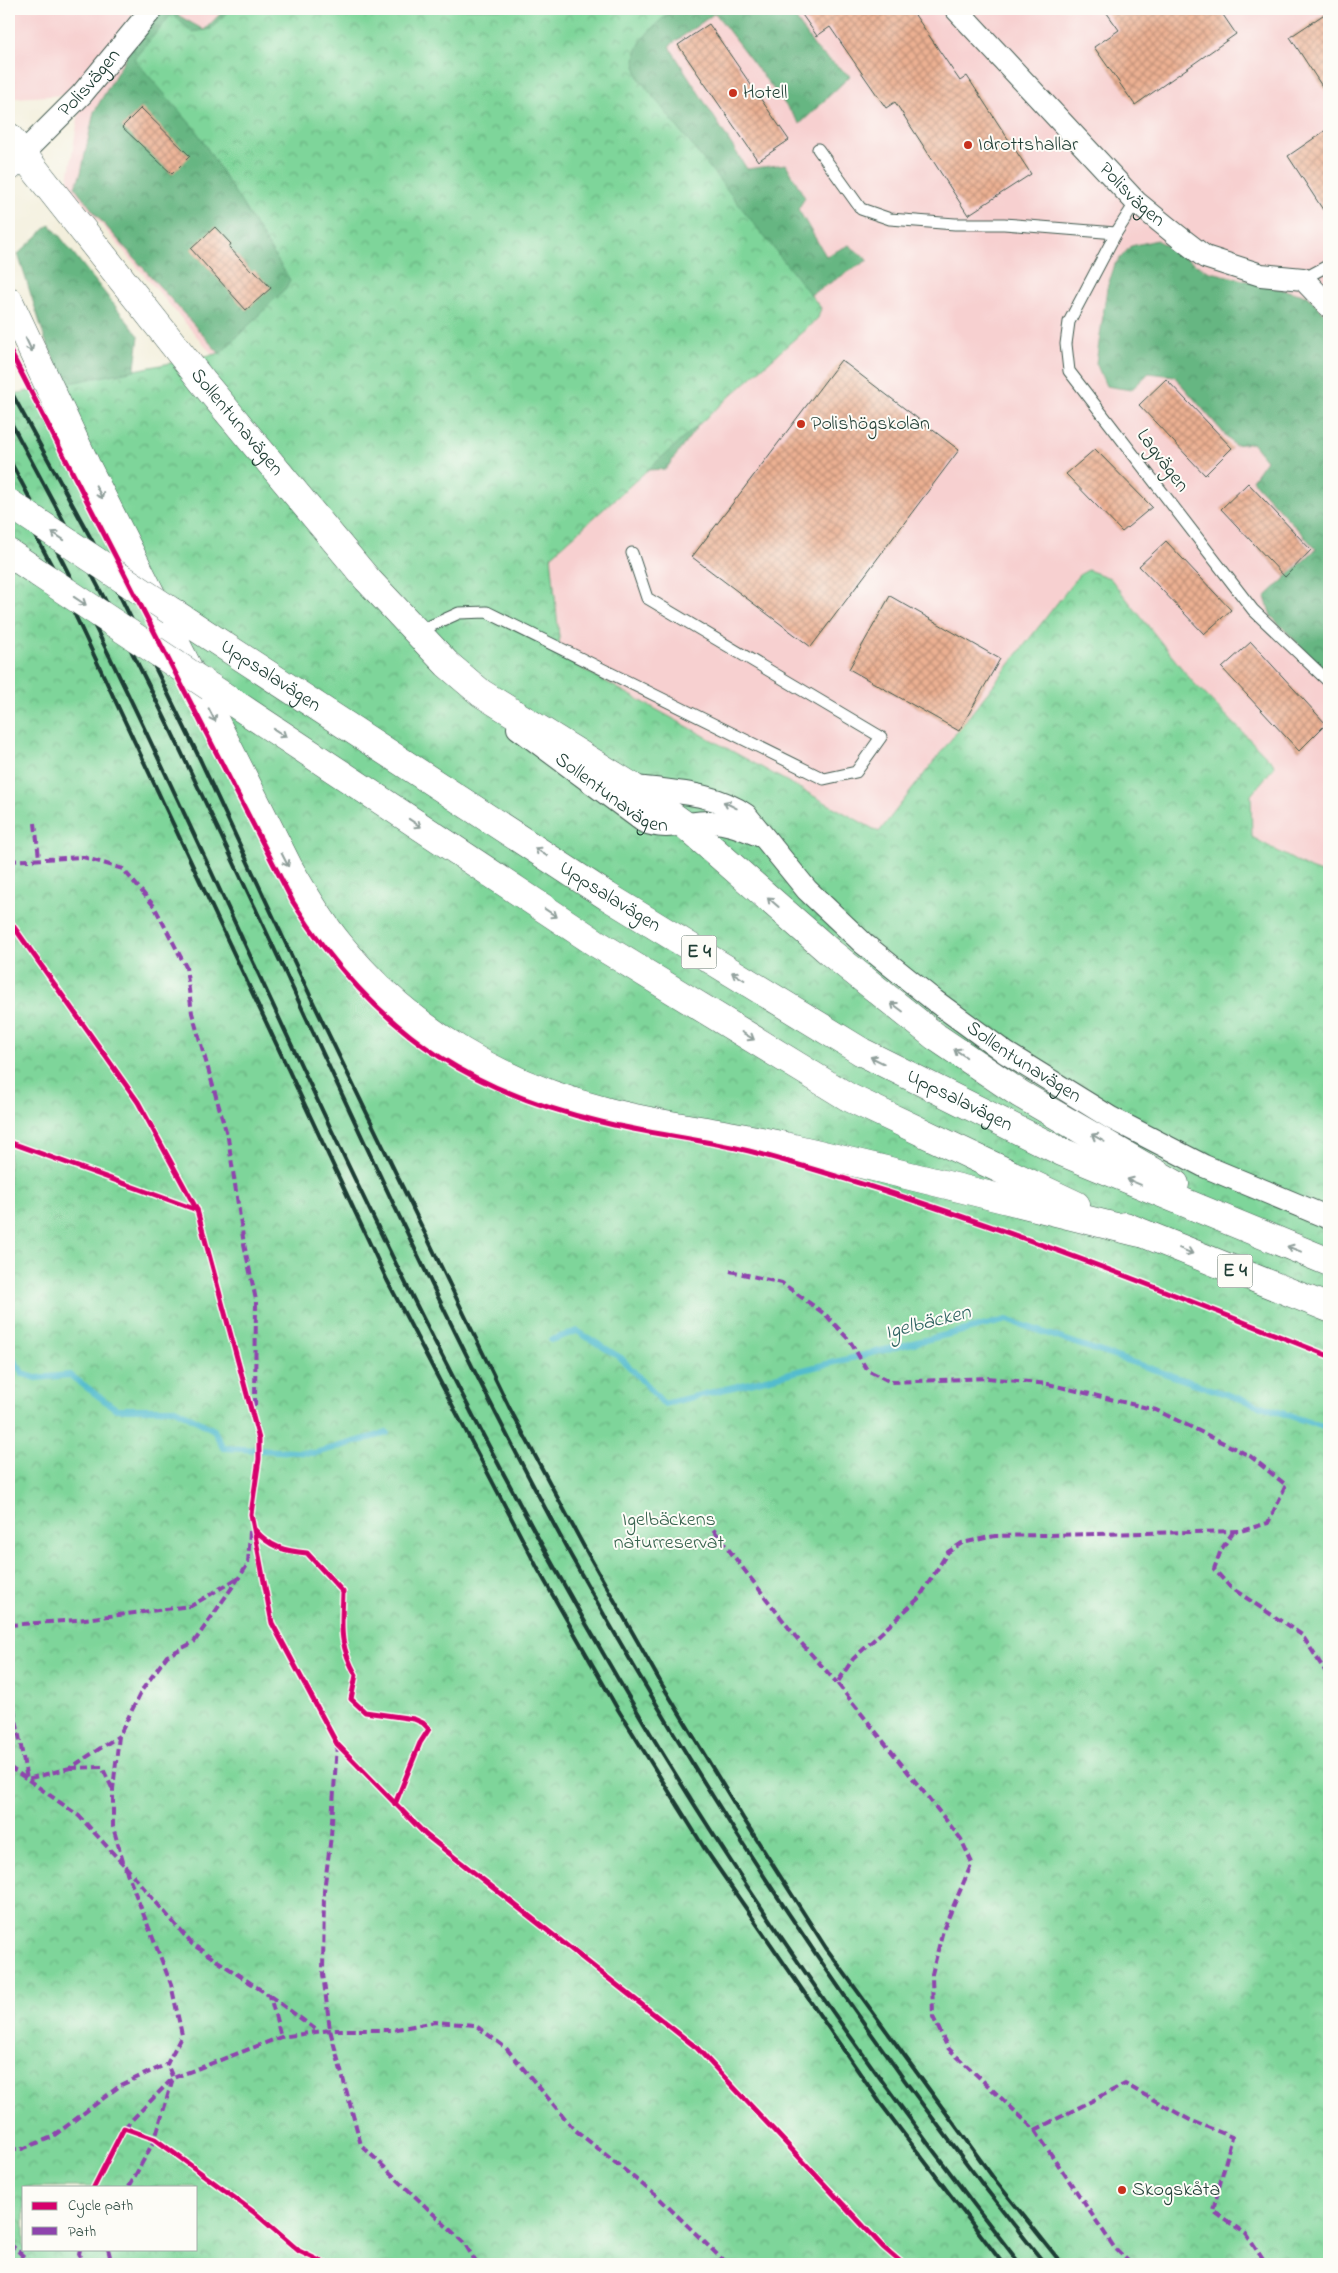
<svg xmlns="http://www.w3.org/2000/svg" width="1338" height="2273" font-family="'Indie Flower',sans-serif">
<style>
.built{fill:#f7d0d0}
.forest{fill:url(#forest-crowns);stroke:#427a5b}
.park{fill:url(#park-crowns);stroke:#4e8967;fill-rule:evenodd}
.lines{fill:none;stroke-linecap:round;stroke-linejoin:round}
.stream{stroke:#52bcce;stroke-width:6}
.building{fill:url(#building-cross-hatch)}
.service-casing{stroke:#3f584d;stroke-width:13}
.minor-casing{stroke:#3f584d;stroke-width:24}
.tertiary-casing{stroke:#3f584d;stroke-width:29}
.motorway-casing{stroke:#3f584d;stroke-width:29}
.service{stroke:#fff;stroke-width:11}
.minor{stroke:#fff;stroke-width:22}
.tertiary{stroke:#fff;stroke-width:28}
.motorway{stroke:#fff;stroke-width:28}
.rail{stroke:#1f3d34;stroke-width:4}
.motorway-bridge-casing{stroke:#3f584d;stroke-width:29;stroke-linecap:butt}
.motorway-bridge{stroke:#fff;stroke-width:28}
.quiet{stroke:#8e44ad;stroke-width:4;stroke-dasharray:8 4;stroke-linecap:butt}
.cycleway-casing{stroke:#fdfcf7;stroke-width:8}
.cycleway{stroke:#d6006c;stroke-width:5}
.oneway{stroke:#8f9e9a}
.poi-dot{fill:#c8321e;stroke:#fdfcf7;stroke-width:2}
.labels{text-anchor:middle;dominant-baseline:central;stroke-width:4;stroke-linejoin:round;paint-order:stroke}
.shield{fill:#fdfcf7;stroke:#62766e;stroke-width:1}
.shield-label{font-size:19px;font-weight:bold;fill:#1f3d34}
.street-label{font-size:20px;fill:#1f3d34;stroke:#fdfcf7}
.poi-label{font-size:20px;fill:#1f3d34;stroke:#fdfcf7;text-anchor:start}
.park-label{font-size:20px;fill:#37634e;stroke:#fdfcf7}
.water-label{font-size:21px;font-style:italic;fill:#2e6362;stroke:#fdfcf7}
</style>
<defs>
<pattern id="forest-crowns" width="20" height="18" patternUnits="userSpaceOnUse" patternTransform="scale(1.25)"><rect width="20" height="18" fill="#66b682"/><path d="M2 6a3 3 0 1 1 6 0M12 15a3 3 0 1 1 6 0" fill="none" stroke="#53956b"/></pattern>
<pattern id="park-crowns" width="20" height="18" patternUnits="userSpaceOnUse" patternTransform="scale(1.25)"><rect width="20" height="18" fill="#7ed59a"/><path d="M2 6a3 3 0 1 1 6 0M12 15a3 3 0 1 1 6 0" fill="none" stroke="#67ae7e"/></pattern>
<pattern id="building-cross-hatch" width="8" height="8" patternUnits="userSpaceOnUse" patternTransform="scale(1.25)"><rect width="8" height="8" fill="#ecb092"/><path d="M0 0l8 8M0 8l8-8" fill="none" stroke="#bf9078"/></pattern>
</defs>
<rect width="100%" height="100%" fill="#fdfcf7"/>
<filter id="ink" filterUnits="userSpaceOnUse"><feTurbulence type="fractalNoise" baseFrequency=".02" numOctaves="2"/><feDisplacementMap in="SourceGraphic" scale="10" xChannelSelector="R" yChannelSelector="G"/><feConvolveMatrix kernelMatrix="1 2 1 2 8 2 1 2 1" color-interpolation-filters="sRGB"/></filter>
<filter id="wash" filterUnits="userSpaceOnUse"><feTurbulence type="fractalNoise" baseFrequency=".0096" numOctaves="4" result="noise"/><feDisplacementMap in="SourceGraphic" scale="20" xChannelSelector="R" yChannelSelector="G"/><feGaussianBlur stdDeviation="1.12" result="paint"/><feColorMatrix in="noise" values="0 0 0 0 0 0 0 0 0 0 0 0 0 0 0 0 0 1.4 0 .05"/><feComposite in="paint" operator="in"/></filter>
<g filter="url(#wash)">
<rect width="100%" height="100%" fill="#f3efdc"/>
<!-- built -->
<polygon class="built" points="9,9 1329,9 1329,1187 477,663 67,185 82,94 15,98 9,91"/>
<!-- forest -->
<g class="forest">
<polygon points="161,9 167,9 204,30 225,9 789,9 817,50 850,76 800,124 715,13 669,46 747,169 786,164 805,198 798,209 826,256 849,245 868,260 782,312 666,469 611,472 553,529 551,563 267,407 97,216 75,187 81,173 94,112 133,45"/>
<polygon points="50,224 139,336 130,407 98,462 45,339 18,254"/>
<polygon points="1157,240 1207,271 1308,296 1329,318 1329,675 1271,616 1265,597 1316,549 1252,480 1266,460 1252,443 1234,445 1174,376 1149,373 1131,390 1106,386 1096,363 1107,288 1115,264 1131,246"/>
</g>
<!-- park -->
<path class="park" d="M230 9H672C651 31 624 46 640 80L821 308 818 318 551 556 561 657 879 832 1079 575 1088 570 1110 578 1191 680 1273 763 1274 767 1251 795 1252 837 1310 869 1329 876V2264H9V395L221 353 286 288 290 280 195 129 134 59 172 14 192 32 211 29ZM24 2187H196V2249H24Z"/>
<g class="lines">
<!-- stream -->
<g class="stream">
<polyline points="551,1340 577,1331 621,1358 664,1404 1007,1320 1329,1429"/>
<polyline points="9,1352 23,1374 36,1378 70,1375 116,1409 175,1409 214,1430 223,1448 315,1453 387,1433"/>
</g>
</g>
<g id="blocks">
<!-- building -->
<g class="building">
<polygon points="798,9 911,9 960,81 967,76 1031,174 968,215 895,102 886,108 830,27 817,36"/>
<polygon points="1104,9 1219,9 1236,34 1135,105 1094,47 1119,30"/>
<polygon points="1329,11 1329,97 1290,37"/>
<polygon points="709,24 789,140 758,161 678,45"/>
<polygon points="141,108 190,156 172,174 122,127"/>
<polygon points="1329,128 1329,219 1288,156"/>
<polygon points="215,227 231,244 229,247 252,272 254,270 271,288 246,310 191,249"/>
<polygon points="841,360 959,450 811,647 692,557"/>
<polygon points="1166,379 1232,448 1205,475 1139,405"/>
<polygon points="1095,449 1152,507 1122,532 1066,474"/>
<polygon points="1248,483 1311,550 1285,577 1221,509"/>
<polygon points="1166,541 1231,610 1204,634 1139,566"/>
<polygon points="890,596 1000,659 959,731 849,669"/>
<polygon points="1251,642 1326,724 1299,751 1222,668"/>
</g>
</g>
</g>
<g filter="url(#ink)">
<use href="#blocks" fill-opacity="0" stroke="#3f584d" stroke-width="1"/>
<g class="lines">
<defs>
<g id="service">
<polyline points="818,149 861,209 890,219 955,224 1004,224 1116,233"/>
<polyline points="1136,202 1116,233 1069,322 1066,344 1069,371 1253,610 1329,682"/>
<polyline points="1303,279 1329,265"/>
<polyline points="417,632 459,613 487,612 824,779 856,772 881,737 647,598 632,553"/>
</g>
<g id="minor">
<path id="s1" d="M956 9 1136 202 1179 237 1205 257 1261 275 1303 279 1329 306"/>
<path id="s2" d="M22 154 82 94 152 9"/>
<path id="s3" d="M518 728 643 821C667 832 688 821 712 822 730 822 745 830 761 836"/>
<path id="s4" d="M631 786C670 792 714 792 746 815L807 890 864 944 935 1001 1006 1053 1111 1118 1204 1166 1329 1218"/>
</g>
<g id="tertiary">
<path id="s5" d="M9 137 203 382 367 579 447 664 481 693 631 786"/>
</g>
<g id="motorway">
<polyline points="9,167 22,154"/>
<path d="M9 301 86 465 289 868C304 894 320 921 339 944 408 1030 503 1086 609 1112 668 1127 729 1133 789 1147 906 1174 1023 1204 1140 1233"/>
<polyline points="9,553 40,574"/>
<path id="s6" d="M171 611 607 896 862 1052 1062 1152 1329 1262"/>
<polyline points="210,687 596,943 848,1097 1076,1205"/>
<polyline points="631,786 685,825 831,953 936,1037 1020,1094 1175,1184"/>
<polyline points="1125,1226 1329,1308"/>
</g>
</defs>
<!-- service casing -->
<use href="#service" class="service-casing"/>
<!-- minor casing -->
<use href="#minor" class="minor-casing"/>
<!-- tertiary casing -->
<use href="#tertiary" class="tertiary-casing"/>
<!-- motorway casing -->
<use href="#motorway" class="motorway-casing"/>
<!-- service -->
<use href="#service" class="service"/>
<!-- minor -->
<use href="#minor" class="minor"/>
<!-- tertiary -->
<use href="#tertiary" class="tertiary"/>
<!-- motorway -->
<use href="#motorway" class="motorway"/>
<!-- rail -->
<g class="rail">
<polyline points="9,388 101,557 197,753 314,1004 510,1409 583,1545 661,1683 743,1818 826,1948 995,2180 1062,2264"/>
<path d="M9 419C69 531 130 644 185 760 313 1025 429 1297 571 1556 709 1805 867 2042 1045 2264"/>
<path d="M9 459C152 725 267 1005 402 1276 498 1469 600 1659 717 1840 811 1986 913 2127 1020 2264"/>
<polyline points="9,486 53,568 387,1280 539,1571 617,1708 703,1846 881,2104 1003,2264"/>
</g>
<defs>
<g id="motorway-bridge">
<polyline points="9,503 171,611"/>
<polyline points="40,574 210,687"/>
</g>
</defs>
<!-- motorway-bridge casing -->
<use href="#motorway-bridge" class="motorway-bridge-casing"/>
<!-- motorway-bridge -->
<use href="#motorway-bridge" class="motorway-bridge"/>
<!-- quiet -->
<g class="quiet">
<polyline points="35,823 39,858"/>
<polyline points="9,861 83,857 123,869 154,906 186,967 192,1013 228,1138 244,1244 256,1300 255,1406"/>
<polyline points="730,1271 782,1283 826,1315 850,1341 867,1370 891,1382 987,1378 1048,1384 1156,1410 1250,1456 1286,1485 1268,1523 1241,1531 995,1536 962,1543 948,1552 919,1598 853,1659 837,1683 961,1839 972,1863 943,1930 932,1974 933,2017 948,2048 1034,2129 1114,2247 1131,2264"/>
<polyline points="706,1520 795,1636 837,1683"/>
<polyline points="250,1531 248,1564 240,1576 194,1642 167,1656 142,1690 119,1736 113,1789 113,1827 124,1865 192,1944 270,1996 281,2037"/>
<polyline points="1233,1532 1221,1550 1214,1569 1230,1587 1302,1635 1329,1677"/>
<polyline points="9,1625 77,1620 191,1606 236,1579"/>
<polyline points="9,1699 14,1709 27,1779 79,1816 124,1865 171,1984 182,2035 167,2064 121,2085 52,2137 22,2149 9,2149"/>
<polyline points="337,1744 331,1836 324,1891 323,1974 330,2030 361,2145 465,2244 477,2264"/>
<polyline points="9,1767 27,1779 70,1768 119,1736"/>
<polyline points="70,1768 102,1767 112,1788"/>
<polyline points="270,1996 318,2031"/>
<polyline points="124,2128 173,2078 167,2064"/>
<polyline points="1035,2130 1125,2084 1190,2120 1232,2137 1213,2211 1246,2234 1266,2264"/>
<polyline points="129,2187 155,2139 173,2078 281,2037 330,2030 392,2030 435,2022 475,2025 506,2048 574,2129 659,2198 727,2264"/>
<polyline points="9,2243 32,2264"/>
<polyline points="80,2249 79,2254 83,2264"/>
<polyline points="108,2249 112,2264"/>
</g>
<defs>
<g id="cycleway">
<path d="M9 349 293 902C330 962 381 1019 440 1057 488 1088 546 1109 601 1122 650 1134 700 1139 749 1151 796 1163 842 1178 888 1192 1038 1240 1184 1298 1329 1356"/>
<polyline points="9,920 138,1102 197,1210 259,1439 259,1459 251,1514 272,1623 337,1744 426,1835 697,2048 883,2247 903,2264"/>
<polyline points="9,1142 197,1210"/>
<path d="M255 1530C270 1547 284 1551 307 1553L343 1592C342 1627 338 1643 356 1675L351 1699 365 1712 414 1719 423 1723 429 1729 420 1743 395 1804"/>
<polyline points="94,2187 124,2128 155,2139 255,2213 299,2251 326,2264"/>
</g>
</defs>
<!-- cycleway casing -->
<use href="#cycleway" class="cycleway-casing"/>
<!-- cycleway -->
<use href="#cycleway" class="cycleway"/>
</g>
<!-- one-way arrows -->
<defs><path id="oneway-shaft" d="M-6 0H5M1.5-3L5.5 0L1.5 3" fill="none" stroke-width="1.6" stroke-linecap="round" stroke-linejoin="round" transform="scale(1.25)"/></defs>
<g class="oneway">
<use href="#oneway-shaft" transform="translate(29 345) rotate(65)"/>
<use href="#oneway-shaft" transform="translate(99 492) rotate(63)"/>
<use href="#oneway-shaft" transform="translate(58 536) rotate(-146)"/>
<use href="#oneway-shaft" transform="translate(80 601) rotate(34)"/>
<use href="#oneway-shaft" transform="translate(212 715) rotate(63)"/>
<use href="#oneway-shaft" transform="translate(280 733) rotate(34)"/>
<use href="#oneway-shaft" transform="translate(730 805) rotate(-154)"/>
<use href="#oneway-shaft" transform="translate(415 823) rotate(34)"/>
<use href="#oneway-shaft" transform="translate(541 852) rotate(-147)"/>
<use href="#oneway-shaft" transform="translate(285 860) rotate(63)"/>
<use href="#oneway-shaft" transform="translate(773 902) rotate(-139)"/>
<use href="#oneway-shaft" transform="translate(551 913) rotate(34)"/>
<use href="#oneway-shaft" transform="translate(738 976) rotate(-148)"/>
<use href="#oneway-shaft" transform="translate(897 1007) rotate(-143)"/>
<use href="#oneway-shaft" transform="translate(748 1036) rotate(31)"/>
<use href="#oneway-shaft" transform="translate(960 1053) rotate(-146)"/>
<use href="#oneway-shaft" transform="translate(877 1060) rotate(-154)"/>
<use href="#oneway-shaft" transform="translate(1098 1138) rotate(-150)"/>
<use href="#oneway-shaft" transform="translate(1134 1182) rotate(-157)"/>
<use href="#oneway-shaft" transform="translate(1294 1249) rotate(-159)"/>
<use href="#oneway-shaft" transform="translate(1186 1251) rotate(22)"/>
</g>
</g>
<!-- markers -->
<g class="poi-dot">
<circle cx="733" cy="93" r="5"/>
<circle cx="968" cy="145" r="5"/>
<circle cx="801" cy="424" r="5"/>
<circle cx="1122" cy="2190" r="5"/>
</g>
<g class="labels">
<!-- shield labels -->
<g class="shield">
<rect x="681.5" y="935.5" width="35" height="33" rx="4"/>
<rect x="1217.5" y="1254.5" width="35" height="33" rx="4"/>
</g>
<g class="shield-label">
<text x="699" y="952">E 4</text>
<text x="1235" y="1271">E 4</text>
</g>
<!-- street labels -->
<g class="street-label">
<text stroke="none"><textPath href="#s2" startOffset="98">Polisvägen</textPath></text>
<text stroke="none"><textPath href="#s1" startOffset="256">Polisvägen</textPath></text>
<text stroke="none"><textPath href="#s5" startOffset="365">Sollentunavägen</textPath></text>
<text transform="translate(1162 461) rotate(53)">Lagvägen</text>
<text stroke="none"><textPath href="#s6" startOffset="119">Uppsalavägen</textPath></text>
<text stroke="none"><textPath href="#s3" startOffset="115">Sollentunavägen</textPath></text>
<text stroke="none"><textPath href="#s6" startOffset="524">Uppsalavägen</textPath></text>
<text stroke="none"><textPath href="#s4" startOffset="494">Sollentunavägen</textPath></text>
<text stroke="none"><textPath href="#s6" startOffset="929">Uppsalavägen</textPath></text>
</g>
<!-- poi labels -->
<g class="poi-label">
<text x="743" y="93">Hotell</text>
<text x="978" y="145">Idrottshallar</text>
<text x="811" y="424">Polishögskolan</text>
<text x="1132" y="2190">Skogskåta</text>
</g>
<!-- park labels -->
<g class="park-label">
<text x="669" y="1520">Igelbäckens<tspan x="669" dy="23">naturreservat</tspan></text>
</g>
<!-- water labels -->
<g class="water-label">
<text transform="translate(928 1323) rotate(-14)">Igelbäcken</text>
</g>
</g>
<!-- margin -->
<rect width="1338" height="2273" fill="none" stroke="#fdfcf7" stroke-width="30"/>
<!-- legend -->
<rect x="22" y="2186" width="175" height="65" fill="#fdfcf7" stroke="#a4b0a9"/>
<rect x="32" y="2202" width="25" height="8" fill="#d6006c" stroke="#a4b0a9"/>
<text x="68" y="2210" font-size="15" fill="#1f3d34">Cycle path</text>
<rect x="32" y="2227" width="25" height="8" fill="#8e44ad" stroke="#a4b0a9"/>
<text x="68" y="2236" font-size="15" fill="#1f3d34">Path</text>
</svg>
